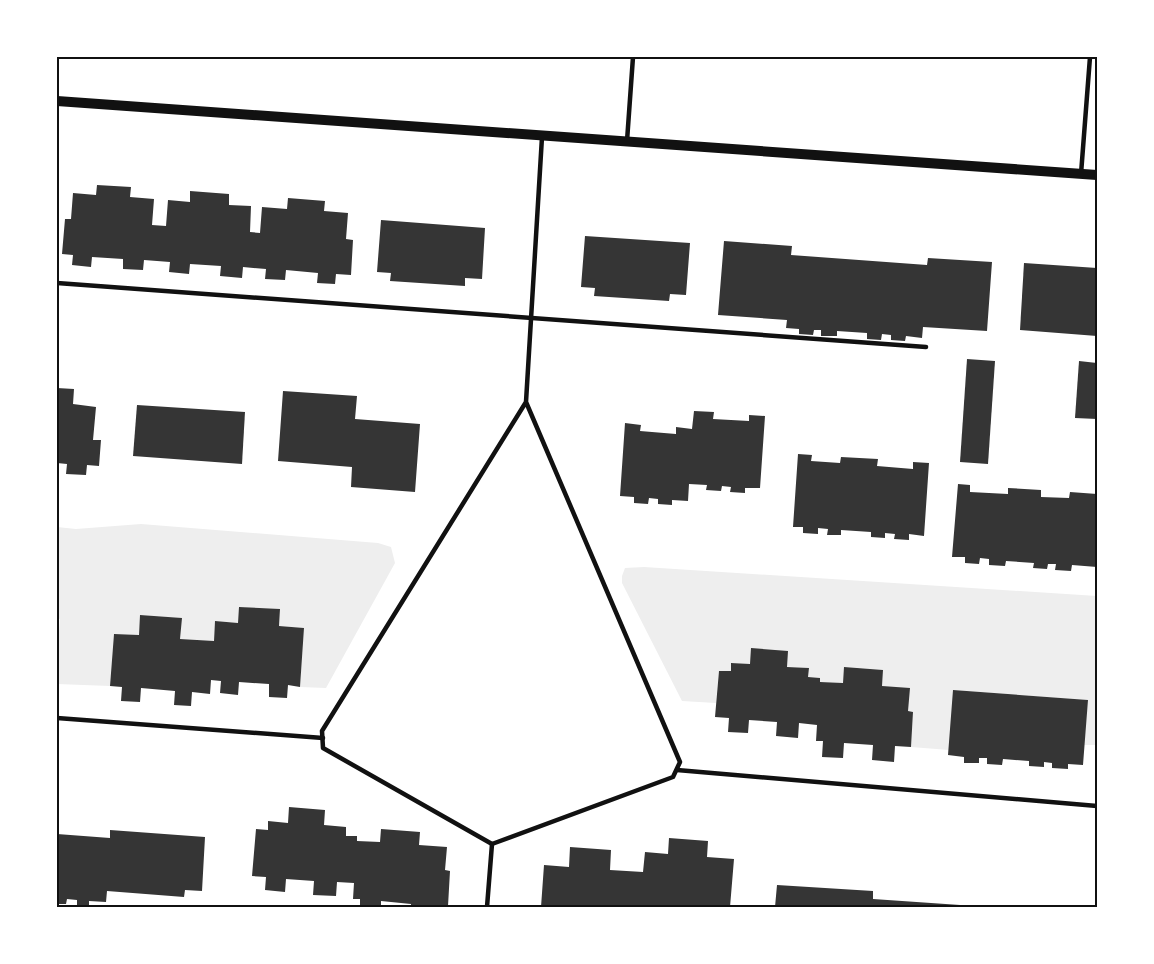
<svg xmlns="http://www.w3.org/2000/svg" width="1154" height="964" font-family="'Open Sans',sans-serif">
<style>
.green{fill:#eee}
.building{fill:#353535}
.lines{fill:none;stroke-linecap:round;stroke-linejoin:round}
.service{stroke:#111;stroke-width:4.5}
.tertiary{stroke:#111;stroke-width:10}
.neatline{fill:none;stroke:#111;stroke-width:2}
</style>
<rect width="100%" height="100%" fill="#fff"/>
<!-- green -->
<g class="green">
<polygon points="141,524 378,543 391,547 395,563 326,688 300,687 304,628 279,626 280,609 240,607 238,623 215,621 214,641 180,639 181,618 141,615 139,635 114,634 110,686 57,684 57,660 60,619 57,618 57,527 76,529"/>
<polygon points="644,567 1097,596 1097,745 1084,745 1088,700 954,690 949,750 911,747 913,712 908,711 882,686 883,670 845,667 843,683 820,682 820,678 808,677 809,668 731,663 731,671 719,671 716,703 682,701 622,583 622,576 625,568"/>
</g>
<!-- building -->
<g class="building">
<polygon points="97,185 131,187 130,197 154,199 152,225 166,226 168,200 190,202 190,191 229,194 229,205 251,206 250,232 260,233 262,207 287,209 288,198 325,201 324,211 348,213 346,239 353,240 351,275 336,274 335,284 317,283 318,273 286,270 285,280 265,279 266,269 243,267 242,278 220,276 221,266 190,264 189,274 169,272 170,262 144,260 143,270 123,269 123,259 92,257 91,267 72,265 73,255 62,254 65,219 71,219 73,193 96,195"/>
<polygon points="381,220 485,228 482,279 465,278 465,286 390,281 391,273 377,272"/>
<polygon points="585,236 690,243 686,295 670,294 669,301 594,296 595,288 581,287"/>
<polygon points="724,241 792,246 791,255 927,265 928,258 992,262 987,331 923,327 922,338 906,336 905,341 891,340 891,335 882,334 881,340 867,339 867,333 837,331 837,336 821,336 821,330 814,330 813,335 799,334 799,329 786,328 787,320 718,315"/>
<polygon points="1024,263 1097,268 1097,336 1020,330"/>
<polygon points="967,359 995,361 988,464 960,462"/>
<polygon points="1079,361 1097,363 1097,419 1075,418"/>
<polygon points="57,388 74,389 73,404 96,407 93,440 101,440 99,466 87,465 86,475 66,474 67,464 57,463"/>
<polygon points="283,391 357,396 355,419 420,424 415,492 351,487 352,467 278,461"/>
<polygon points="137,405 245,412 242,464 133,456"/>
<polygon points="694,411 714,412 713,419 749,421 749,415 765,416 760,488 745,488 745,493 730,492 731,487 722,486 721,491 706,490 707,485 689,484 688,501 672,500 672,505 658,504 658,499 649,498 648,504 634,503 634,497 620,496 625,423 641,425 640,431 676,434 676,427 692,429"/>
<polygon points="798,454 812,455 811,461 840,463 841,457 878,459 877,466 913,469 913,462 929,463 924,536 909,534 909,540 894,539 895,534 885,533 885,538 871,537 871,532 841,530 841,535 827,535 828,529 818,528 818,534 803,533 803,527 793,527"/>
<polygon points="958,484 970,485 970,492 1008,494 1008,488 1041,490 1041,497 1069,498 1070,492 1097,494 1097,567 1072,565 1071,571 1055,570 1056,564 1048,564 1047,569 1033,568 1034,563 1006,561 1005,566 989,565 989,559 980,558 979,564 965,563 965,557 952,557"/>
<polygon points="239,607 280,609 279,626 304,628 300,687 288,685 287,698 269,697 269,684 239,682 238,695 220,693 221,681 211,680 210,694 192,692 191,706 174,705 175,691 141,688 140,702 121,701 122,687 110,686 114,634 139,635 140,615 182,618 180,639 214,641 215,621 238,623"/>
<polygon points="751,648 788,651 787,667 809,668 808,677 820,678 820,682 843,683 844,667 883,670 882,686 910,688 908,711 913,712 911,747 895,746 894,762 872,760 873,745 844,743 843,758 822,757 823,741 816,741 817,725 799,723 798,738 776,736 777,722 749,720 748,733 728,732 729,718 715,717 719,671 731,671 731,663 750,664"/>
<polygon points="953,690 1088,700 1083,765 1068,764 1068,769 1052,768 1052,763 1044,762 1044,767 1029,766 1029,761 1003,759 1002,765 987,764 987,758 979,758 979,763 964,763 964,757 948,755"/>
<polygon points="289,807 325,810 324,825 346,827 346,836 357,836 357,841 380,842 381,829 420,832 419,845 447,847 445,870 450,871 448,906 432,905 432,907 411,907 411,904 381,901 381,907 360,907 360,899 353,899 354,883 337,882 336,896 313,895 314,881 286,879 285,892 265,890 266,877 252,876 256,829 268,830 268,821 288,823"/>
<polygon points="110,830 205,837 202,891 185,890 184,897 107,891 106,902 89,901 89,906 77,905 77,900 67,899 66,904 57,904 57,834 110,838"/>
<polygon points="669,838 708,841 707,857 734,859 730,907 541,907 544,865 569,867 570,847 611,850 610,870 643,872 645,852 668,854"/>
<polygon points="777,885 873,891 873,899 960,905 960,907 775,907"/>
</g>
<g class="lines">
<!-- service -->
<g class="service">
<polyline points="627,141 633,57"/>
<polyline points="1081,174 1090,57"/>
<polyline points="57,283 926,347"/>
<polyline points="526,402 322,731 323,748 492,844 673,777 680,762 526,402 542,137"/>
<polyline points="57,718 323,738"/>
<polyline points="677,770 1097,806"/>
<polyline points="487,907 492,844"/>
</g>
<!-- tertiary -->
<polyline class="tertiary" points="57,101 1097,175"/>
</g>
<!-- border -->
<rect width="1154" height="964" fill="none" stroke="#ffffff" stroke-width="117"/>
<rect x="58" y="58" width="1038" height="848" class="neatline"/>
</svg>
